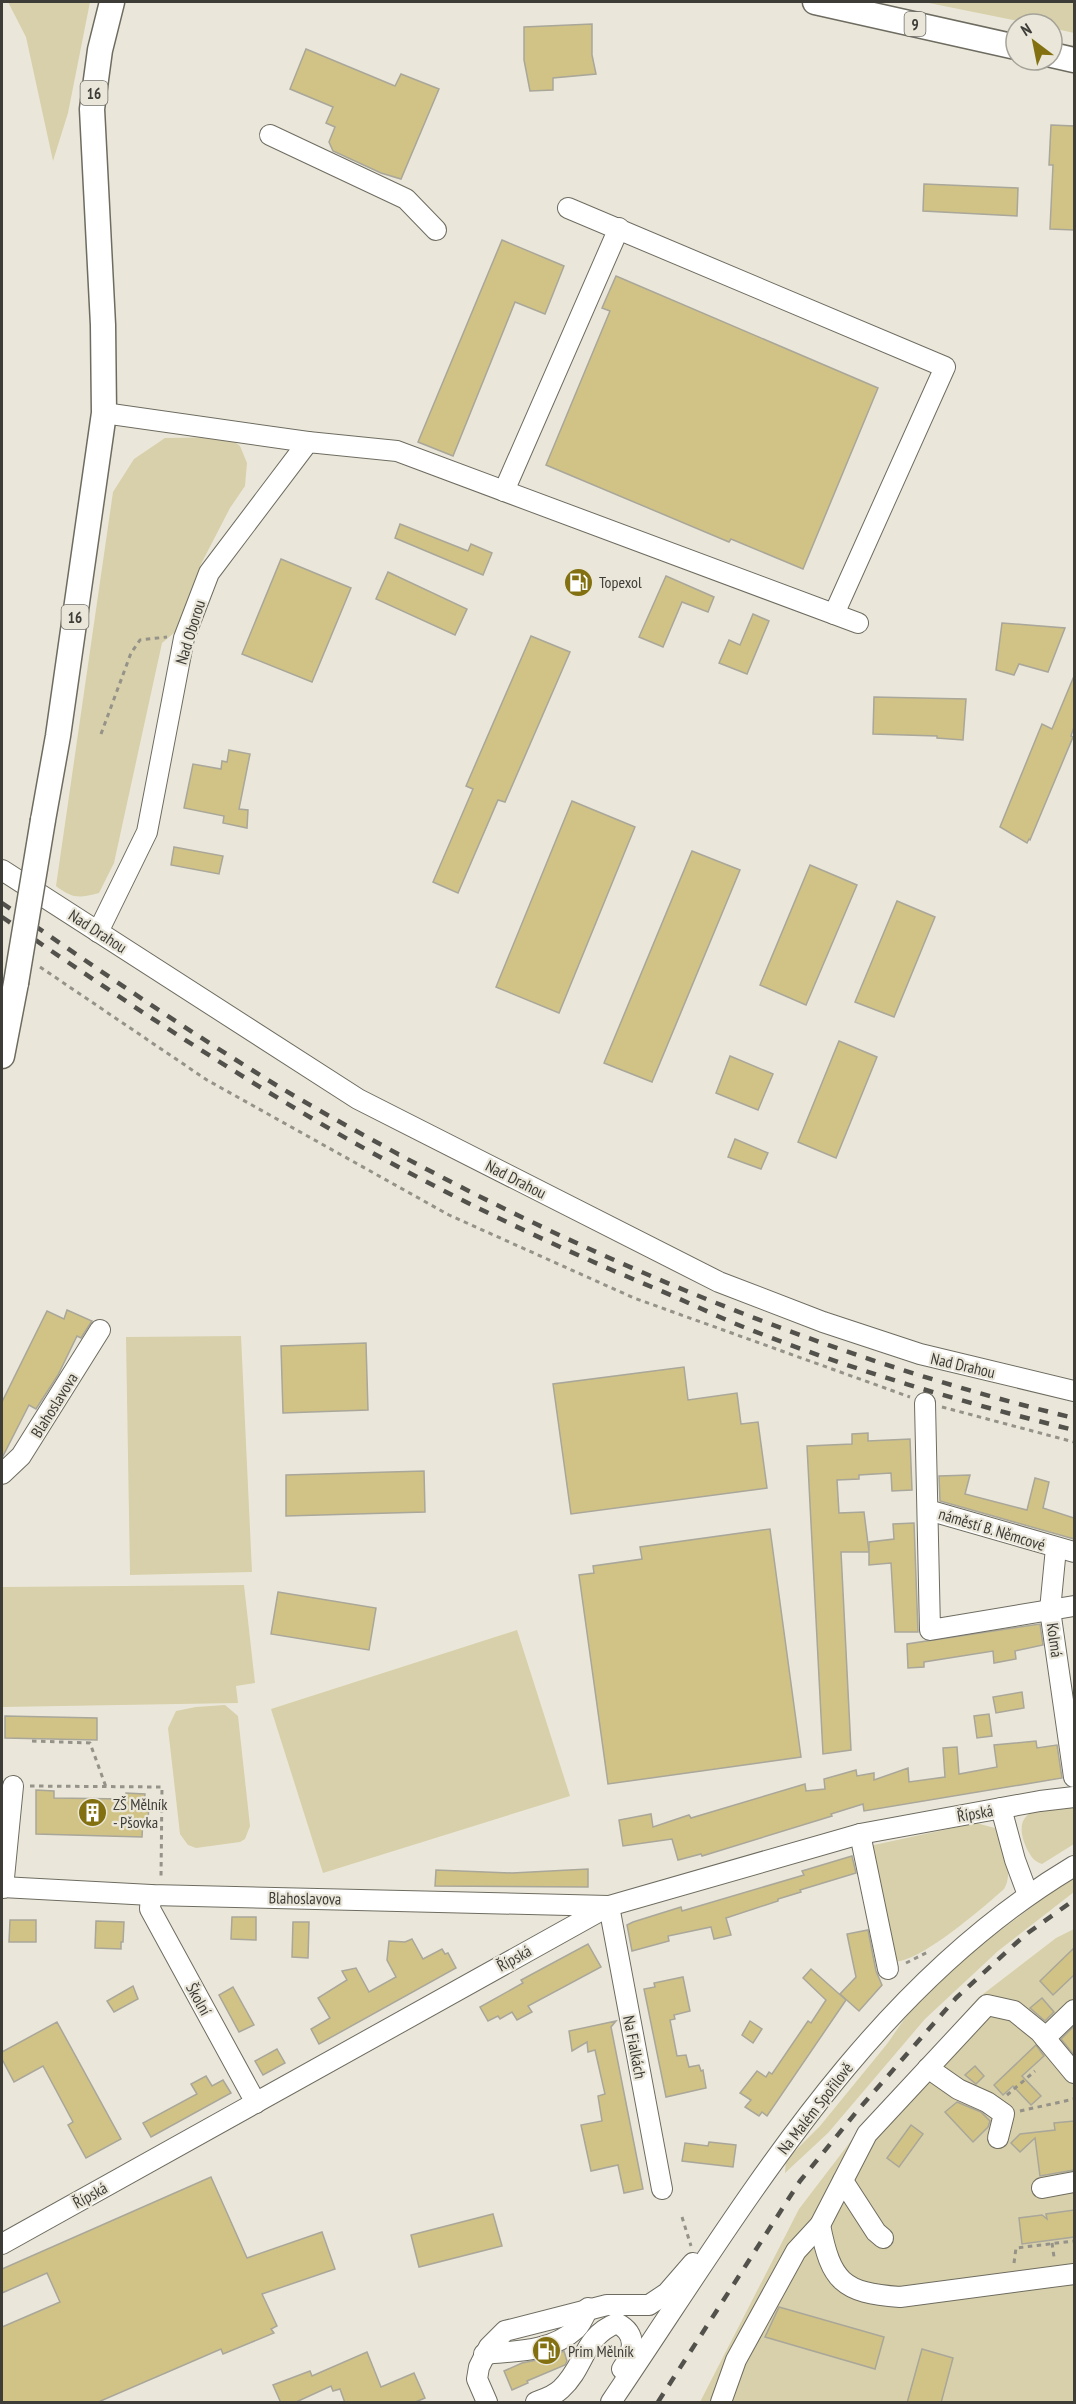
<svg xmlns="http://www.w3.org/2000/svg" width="1076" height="2404" font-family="'PT Sans Narrow',sans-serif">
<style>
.green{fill:#d8d0aa}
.building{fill:#d1c385;stroke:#a9a69a;stroke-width:1.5}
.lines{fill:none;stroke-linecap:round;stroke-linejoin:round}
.minor-casing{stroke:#6e6c60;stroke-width:22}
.major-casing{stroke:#6e6c60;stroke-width:27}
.path{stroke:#949289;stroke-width:3;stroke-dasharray:4.5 4.5;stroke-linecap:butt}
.minor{stroke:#fff;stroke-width:20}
.major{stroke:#fff;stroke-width:24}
.rail{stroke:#52514b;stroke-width:4.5;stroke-dasharray:10 10;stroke-linecap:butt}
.major-bridge-casing{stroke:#6e6c60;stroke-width:27;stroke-linecap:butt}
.major-bridge{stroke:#fff;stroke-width:24}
.labels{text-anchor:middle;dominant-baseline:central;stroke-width:4.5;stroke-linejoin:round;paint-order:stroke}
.shield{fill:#eae7da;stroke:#716f68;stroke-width:1.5}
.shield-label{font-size:15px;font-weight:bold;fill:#3d3c37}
.poi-label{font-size:16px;fill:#3d3c37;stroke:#eae7da;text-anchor:start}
.street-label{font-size:16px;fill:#3d3c37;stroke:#eae7da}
</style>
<rect width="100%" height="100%" fill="#eae7da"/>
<!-- green -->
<g class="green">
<polygon points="8,2 90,2 68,113 53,161 26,37"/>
<polygon points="924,2 1074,2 1074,33 1052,28 1052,24 1033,24"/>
<path d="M228 437 240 446 247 463 245 486 230 508 201 564 175 632 162 643 114 863 99 893C79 898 73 899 56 886L113 492 134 459 165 438Z"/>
<polygon points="241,1336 252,1572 130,1575 126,1337"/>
<polygon points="244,1585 255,1683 236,1686 238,1703 2,1707 2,1587"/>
<polygon points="517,1630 570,1796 323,1873 271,1709"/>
<polygon points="225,1705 238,1716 250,1826 245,1839 240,1842 196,1848 188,1845 180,1834 168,1728 176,1711 196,1707"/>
<path d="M1074 1803V1844L1042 1864C1033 1861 1030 1855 1026 1847 1009 1807 1045 1807 1074 1803Z"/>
<path d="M976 1823 995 1828C1004 1844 1014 1873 1004 1889 985 1906 916 1966 893 1961L872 1849 874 1845Z"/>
<polygon points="1074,1875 1074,1892 998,1951 925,2019 828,2133 785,2173 786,2160 820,2126 887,2044 914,2005 965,1957"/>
<polygon points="1074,1929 1074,2402 700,2402 799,2209 854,2137 978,1998 1056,1938"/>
</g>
<!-- building -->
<g class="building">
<polygon points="592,24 592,55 596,74 553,78 553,90 530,91 524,60 524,27"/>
<polygon points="306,49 395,86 401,74 439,89 401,179 381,173 333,151 329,142 335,127 326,123 333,107 290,89"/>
<polygon points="1051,125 1074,126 1074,230 1050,229 1053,165 1049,165"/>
<polygon points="924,184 1018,188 1017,216 923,211"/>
<polygon points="502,240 564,266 545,314 515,302 453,456 418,442"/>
<polygon points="616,276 878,388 803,569 731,539 729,542 546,465 610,311 602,308"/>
<polygon points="400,524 468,551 471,544 492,553 483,575 395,538"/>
<polygon points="281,559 351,588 312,682 242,654"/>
<polygon points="388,572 467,609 455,635 376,599"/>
<polygon points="666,576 714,597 708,612 682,602 663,647 639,637"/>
<polygon points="753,614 769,621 747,674 719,663 729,640 740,645"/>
<polygon points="1002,623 1065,628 1048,672 1019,664 1014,675 996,670"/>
<polygon points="531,636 570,652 505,802 498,800 458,893 433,882 473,789 466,786"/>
<polygon points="1074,676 1074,727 1071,736 1073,737 1030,840 1029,839 1027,843 1000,827 1042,724 1052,729"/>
<polygon points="874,697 966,699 963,740 937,738 937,736 873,734"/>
<polygon points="229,750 250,754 239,809 248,810 247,828 223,823 224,816 184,808 193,764 221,769 222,761 227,762"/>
<polygon points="572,801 635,827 559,1013 496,987"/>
<polygon points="174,847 223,856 219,874 171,865"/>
<polygon points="692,851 740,870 652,1082 604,1063"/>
<polygon points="810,865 857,885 806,1005 760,985"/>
<polygon points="897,901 935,917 894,1017 855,1002"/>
<polygon points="839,1041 877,1057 836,1158 798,1142"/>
<polygon points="730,1056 773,1074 758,1110 716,1093"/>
<polygon points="735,1139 768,1153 761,1169 728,1157"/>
<polygon points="67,1310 92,1321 81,1338 77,1336 58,1375 36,1409 29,1405 2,1458 2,1402 47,1311 64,1319"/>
<polygon points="366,1343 368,1410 283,1413 281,1346"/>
<polygon points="684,1367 688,1400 737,1393 741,1424 758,1422 767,1488 571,1514 553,1384"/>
<polygon points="868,1433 868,1441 910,1439 912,1490 892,1491 891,1473 859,1475 859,1479 837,1480 839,1513 864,1512 869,1552 841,1552 851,1750 823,1754 807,1446 852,1444 852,1434"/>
<polygon points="424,1471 425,1512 286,1516 286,1475"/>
<polygon points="970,1475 965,1494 1027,1510 1035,1478 1049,1482 1043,1508 1074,1518 1074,1539 940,1501 939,1476"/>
<polygon points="914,1523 918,1632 895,1632 891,1563 869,1565 869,1542 894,1539 893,1524"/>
<polygon points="770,1529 801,1757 608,1784 579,1575 594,1573 593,1566 642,1559 640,1547"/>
<polygon points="278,1592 376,1608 369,1650 271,1634"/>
<polygon points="1040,1624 1043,1645 1015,1651 1016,1659 994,1663 993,1651 924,1662 924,1667 908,1668 907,1644"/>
<polygon points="1022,1692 1024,1708 996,1713 993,1697"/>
<polygon points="989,1714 992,1736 977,1738 974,1716"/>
<polygon points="5,1716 97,1718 97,1740 5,1738"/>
<polygon points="1036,1741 1037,1748 1057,1745 1062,1778 864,1811 863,1804 831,1814 832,1816 702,1856 701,1854 678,1860 672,1839 623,1846 619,1820 651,1814 653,1827 689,1815 691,1818 805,1784 806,1791 825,1789 824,1779 856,1770 857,1776 874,1773 874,1780 908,1768 909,1782 945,1777 943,1748 957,1747 959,1774 997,1767 994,1745"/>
<polygon points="36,1790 54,1791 54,1798 125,1799 126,1793 145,1794 144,1806 149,1807 148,1819 143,1820 142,1837 36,1834"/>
<polygon points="852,1856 856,1873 800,1890 801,1892 778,1899 778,1901 726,1918 731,1935 714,1939 711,1927 668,1936 669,1941 632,1951 627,1925 633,1922 681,1907 682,1911 804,1875 802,1871"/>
<polygon points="588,1869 588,1887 435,1886 436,1870 512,1873"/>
<polygon points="232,1917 256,1917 256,1940 231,1939"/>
<polygon points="10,1920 36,1920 36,1942 9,1942"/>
<polygon points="96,1921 124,1922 123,1942 121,1942 121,1949 95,1948"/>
<polygon points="293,1922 309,1922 308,1958 292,1957"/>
<polygon points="868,1930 876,1971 882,1985 859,2011 840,1994 856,1977 847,1934"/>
<polygon points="412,1939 423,1959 442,1949 445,1954 448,1953 456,1968 319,2044 311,2029 330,2018 318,1998 347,1980 342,1971 356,1968 369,1992 396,1977 387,1960 389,1941 405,1942"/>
<polygon points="588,1944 601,1967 528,2006 532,2012 517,2020 512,2012 500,2019 498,2016 488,2021 480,2007 523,1983 521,1980"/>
<polygon points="1074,1948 1074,1975 1053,1995 1040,1981"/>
<polygon points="811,1969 846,2000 767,2116 762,2112 759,2116 745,2107 751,2100 740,2093 757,2071 766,2077 769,2072 772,2074 808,2021 811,2023 826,2000 803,1978"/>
<polygon points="683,1977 690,2011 674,2015 675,2019 670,2020 677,2056 686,2055 689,2067 699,2065 701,2071 703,2070 706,2088 666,2097 644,1989 655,1987 654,1983"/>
<polygon points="133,1986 138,1999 114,2012 107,2001"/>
<polygon points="233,1987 254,2025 239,2032 219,1995"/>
<polygon points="1042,1998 1054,2012 1045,2021 1030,2008"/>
<polygon points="616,2021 611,2027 643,2189 624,2193 618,2165 591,2171 581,2125 602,2121 598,2096 605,2094 595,2050 588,2052 587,2042 572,2051 569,2031"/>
<polygon points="750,2021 762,2029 753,2043 742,2035"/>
<polygon points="57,2022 121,2139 86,2158 68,2125 73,2122 43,2066 14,2082 2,2059 2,2052"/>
<polygon points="1074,2026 1074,2055 1061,2039"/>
<polygon points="1036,2045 1044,2056 1022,2076 1041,2096 1031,2105 1013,2086 1003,2095 994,2085"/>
<polygon points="277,2049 285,2063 263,2075 255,2061"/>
<polygon points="975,2066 984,2076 976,2084 965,2075"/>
<polygon points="206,2076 212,2086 223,2080 231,2093 151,2137 143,2123 197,2094 191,2084"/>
<polygon points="957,2102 981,2112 990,2121 988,2127 973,2142 945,2112"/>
<polygon points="1074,2121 1074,2170 1040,2176 1035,2138 1020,2152 1011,2143 1020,2134 1055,2130 1054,2123"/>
<polygon points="911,2125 923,2134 899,2167 887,2158"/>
<polygon points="709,2142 736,2145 733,2167 682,2161 685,2143 708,2146"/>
<polygon points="211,2177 247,2258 322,2232 335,2269 262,2294 277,2326 271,2329 274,2333 223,2354 221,2349 96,2403 2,2403 2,2327 60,2302 47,2273 2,2293 2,2269"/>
<polygon points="1074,2210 1074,2237 1022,2244 1019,2218 1042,2215 1047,2219 1046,2214"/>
<polygon points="493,2214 502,2246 419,2267 411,2235"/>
<polygon points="779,2307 884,2337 875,2369 765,2337"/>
<polygon points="922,2349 953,2358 941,2403 907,2403"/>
<polygon points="564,2351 567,2361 565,2365 527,2381 528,2383 512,2390 504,2371 522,2363 547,2358"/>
<polygon points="367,2352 381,2387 414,2373 425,2398 413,2403 345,2403 340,2389 333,2391 331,2386 294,2403 281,2403 273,2385 310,2371 312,2376"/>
</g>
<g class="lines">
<defs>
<g id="minor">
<polyline points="270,135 406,199 436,230"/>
<polyline points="568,208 945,367 834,614"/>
<polyline points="104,413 308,442"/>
<polyline points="504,491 619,228"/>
<polyline points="2,870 358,1099 719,1282 823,1322 920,1354 1074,1391"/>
<polyline points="98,932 147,832 184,638 209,573 308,442 397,451 858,623"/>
<polyline points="925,1403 930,1630 1074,1606"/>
<polyline points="2,1474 21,1456 100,1330"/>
<polyline points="928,1510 1074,1552"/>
<polyline points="1056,1548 1050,1610 1074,1777"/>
<polyline points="1001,1808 1015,1860 1028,1895"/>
<polyline points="860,1834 888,1969"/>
<polyline points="2,1887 151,1895 609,1906 662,2189"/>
<polyline points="3,1888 13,1786"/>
<polyline points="151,1895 150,1909 256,2103"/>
<polyline points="1045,2038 1074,2010"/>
<polyline points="928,2068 958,2089 987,2102 1004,2114 998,2138"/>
<polyline points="843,2181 876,2232 883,2238"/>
<polyline points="1042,2188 1074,2182"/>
<path d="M820 2225C831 2281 842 2293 900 2297L1074 2274"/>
<polyline points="2,2244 609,1906 860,1834 1040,1801 1074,1797"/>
<path d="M484 2354C515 2351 551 2352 576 2329 581 2324 585 2315 588 2308"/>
<polyline points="487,2402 477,2379 479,2367 489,2347 505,2331 607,2305 649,2305 667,2293 693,2263"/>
<path d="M536 2402C544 2399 554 2396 561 2389 586 2366 582 2337 617 2323 638 2334 634 2352 622 2369"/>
<path d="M611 2402C744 2206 866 1990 1074 1866"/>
<polyline points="721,2402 736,2360 796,2251 820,2225 867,2134 987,2005 1014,2011 1040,2032 1074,2073"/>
</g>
<g id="major">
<polyline points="815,2 1016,47"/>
<polyline points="1052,55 1074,60"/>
<polyline points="43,820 58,736 104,413 103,325 92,109 100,50 112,2"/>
<polyline points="2,1056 16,983"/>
</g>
</defs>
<!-- minor casing -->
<use href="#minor" class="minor-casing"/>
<!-- major casing -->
<use href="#major" class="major-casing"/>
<!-- path -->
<g class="path">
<polyline points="101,734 131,653 140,640 167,637"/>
<polyline points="40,967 207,1080 449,1215 634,1298 910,1397"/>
<polyline points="942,1407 1074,1442"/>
<polyline points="32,1741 90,1743 106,1787"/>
<polyline points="30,1786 162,1787 161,1877"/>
<polyline points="906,1963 930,1951"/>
<polyline points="1007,2095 1035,2071"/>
<polyline points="1020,2111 1074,2099"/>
<polyline points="682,2217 691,2246"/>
<polyline points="1052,2243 1054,2257"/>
<polyline points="1014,2263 1016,2248 1074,2241"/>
</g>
<!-- minor -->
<use href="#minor" class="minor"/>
<!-- major -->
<use href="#major" class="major"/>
<!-- rail -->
<g class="rail">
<path d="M2 903C84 960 167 1017 252 1070 299 1100 349 1127 398 1154 612 1269 839 1361 1074 1418"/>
<path d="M2 917C109 991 217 1063 330 1129 436 1190 546 1243 659 1290 685 1301 710 1313 736 1324 845 1368 960 1402 1074 1430"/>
<polyline points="658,2402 800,2181 858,2110 956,1998 1025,1935 1074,1900"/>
</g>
<defs>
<polyline id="major-bridge" points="16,983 43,820"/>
</defs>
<!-- major-bridge casing -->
<use href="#major-bridge" class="major-bridge-casing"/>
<!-- major-bridge -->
<use href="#major-bridge" class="major-bridge"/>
</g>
<!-- icons -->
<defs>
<symbol id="fuel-disc" viewBox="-11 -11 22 22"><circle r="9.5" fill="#837111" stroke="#eae7da"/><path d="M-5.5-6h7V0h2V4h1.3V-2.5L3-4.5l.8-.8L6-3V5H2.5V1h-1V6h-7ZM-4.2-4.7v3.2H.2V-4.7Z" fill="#fff"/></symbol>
<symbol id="building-disc" viewBox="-11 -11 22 22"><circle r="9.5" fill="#837111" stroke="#eae7da"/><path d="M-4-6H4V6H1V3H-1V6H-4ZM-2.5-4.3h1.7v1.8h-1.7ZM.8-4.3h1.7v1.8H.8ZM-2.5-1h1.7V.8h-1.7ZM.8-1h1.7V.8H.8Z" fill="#fff"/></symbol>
</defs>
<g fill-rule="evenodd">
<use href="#fuel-disc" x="562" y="566" width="33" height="33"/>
<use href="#building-disc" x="76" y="1796" width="33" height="33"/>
<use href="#fuel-disc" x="530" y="2334" width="33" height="33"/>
</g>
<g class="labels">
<!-- shield labels -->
<g class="shield">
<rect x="904.5" y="12" width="21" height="24" rx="4.5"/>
<rect x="80.5" y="81" width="27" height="24" rx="4.5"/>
<rect x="61.5" y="605" width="27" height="24" rx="4.5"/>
</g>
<g class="shield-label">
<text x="915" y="24">9</text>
<text x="94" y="93">16</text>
<text x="75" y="617">16</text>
</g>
<!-- poi labels -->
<g class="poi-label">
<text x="599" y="582">Topexol</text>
<text x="113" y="1804">ZŠ Mělník<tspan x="113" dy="18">- Pšovka</tspan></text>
<text x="568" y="2351">Prim Mělník</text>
</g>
<!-- street labels -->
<g class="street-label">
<text transform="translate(190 632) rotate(-73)">Nad Oborou</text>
<text transform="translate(98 931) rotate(33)">Nad Drahou</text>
<text transform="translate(516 1179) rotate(27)">Nad Drahou</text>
<text transform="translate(963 1365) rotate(13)">Nad Drahou</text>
<text transform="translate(54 1405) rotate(-58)">Blahoslavova</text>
<text transform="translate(992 1529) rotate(17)">náměstí B. Němcové</text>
<text transform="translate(1055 1640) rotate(82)">Kolmá</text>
<text transform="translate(975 1813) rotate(-10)">Řípská</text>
<text transform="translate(305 1898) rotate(1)">Blahoslavova</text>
<text transform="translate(514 1958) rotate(-29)">Řípská</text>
<text transform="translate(199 1999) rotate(61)">Školní</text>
<text transform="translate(635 2047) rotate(79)">Na Fialkách</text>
<text transform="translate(815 2108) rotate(-52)">Na Malém Spořilově</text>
<text transform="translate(90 2195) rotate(-29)">Řípská</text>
</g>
</g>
<!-- border -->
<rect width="1076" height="2404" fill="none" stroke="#3d3c37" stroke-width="6"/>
<!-- north arrow -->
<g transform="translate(1034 42) rotate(328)"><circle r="28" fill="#eae7da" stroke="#a5a399" stroke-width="1.5"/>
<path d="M0-4.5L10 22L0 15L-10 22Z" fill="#837111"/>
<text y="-9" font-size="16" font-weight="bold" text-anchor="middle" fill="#3d3c37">N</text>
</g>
</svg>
